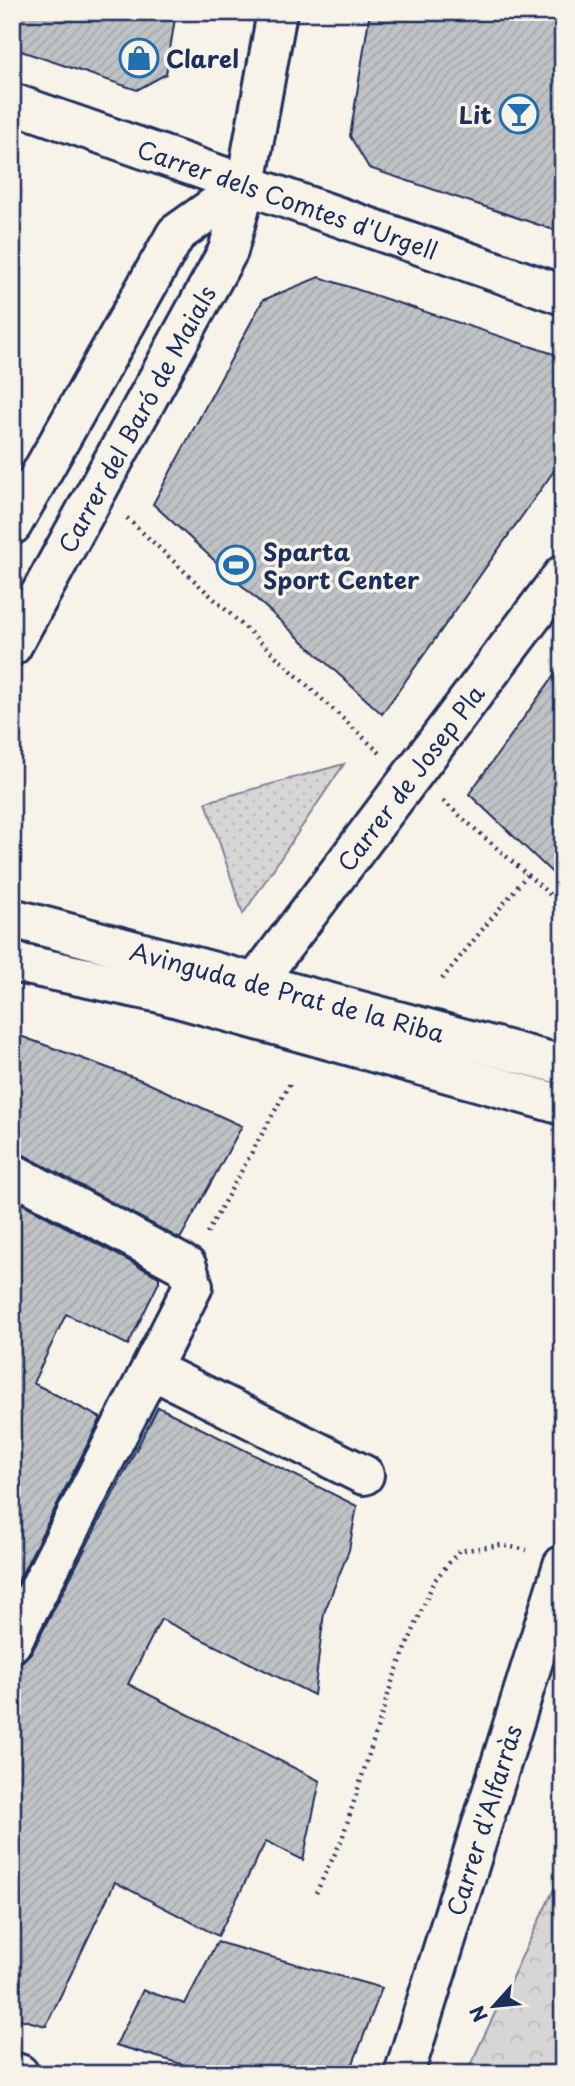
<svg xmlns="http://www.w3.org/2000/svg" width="575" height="2086" font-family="'Playpen Sans',sans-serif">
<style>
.grass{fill:url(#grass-dots);stroke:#798299;stroke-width:2}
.park{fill:url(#park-crowns);stroke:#798299;stroke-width:2}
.building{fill:url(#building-hatch);stroke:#1b2f5e;stroke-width:2}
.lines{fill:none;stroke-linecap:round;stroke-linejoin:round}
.street-casing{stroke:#1b2f5e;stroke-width:44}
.secondary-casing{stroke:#1b2f5e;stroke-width:44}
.path{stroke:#1b2f5e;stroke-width:4.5;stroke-dasharray:2 5;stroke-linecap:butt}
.street{stroke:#f7f3e8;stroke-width:38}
.secondary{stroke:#f7f3e8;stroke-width:38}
.labels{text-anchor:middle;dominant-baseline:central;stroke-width:7;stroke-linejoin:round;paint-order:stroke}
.poi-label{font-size:24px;font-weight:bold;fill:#1b2f5e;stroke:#f7f3e8;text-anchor:start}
.street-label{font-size:24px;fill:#1b2f5e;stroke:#f7f3e8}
</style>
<defs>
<pattern id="grass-dots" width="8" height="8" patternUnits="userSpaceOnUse" patternTransform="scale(1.75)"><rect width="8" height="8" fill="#d7d6d4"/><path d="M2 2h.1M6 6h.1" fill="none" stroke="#b8b8b8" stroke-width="1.8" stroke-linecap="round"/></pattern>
<pattern id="park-crowns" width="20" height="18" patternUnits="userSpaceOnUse" patternTransform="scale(1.75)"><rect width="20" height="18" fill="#d7d6d4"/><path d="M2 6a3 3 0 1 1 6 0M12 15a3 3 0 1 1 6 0" fill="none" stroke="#b8b8b8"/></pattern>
<pattern id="building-hatch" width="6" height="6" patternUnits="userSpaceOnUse" patternTransform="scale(1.75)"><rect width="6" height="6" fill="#c0c3c5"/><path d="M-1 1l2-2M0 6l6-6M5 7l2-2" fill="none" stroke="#a4a8ac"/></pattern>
</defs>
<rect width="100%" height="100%" fill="#f7f3e8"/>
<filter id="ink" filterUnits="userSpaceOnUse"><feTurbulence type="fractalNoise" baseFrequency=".0143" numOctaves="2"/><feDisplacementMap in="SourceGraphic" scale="14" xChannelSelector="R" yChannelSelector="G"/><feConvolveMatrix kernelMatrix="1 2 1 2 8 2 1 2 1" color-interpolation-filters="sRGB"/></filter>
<g filter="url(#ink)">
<!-- grass -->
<polygon class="grass" points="344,764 243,914 206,802"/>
<!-- park -->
<polygon class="park" points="563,1870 563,2074 466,2074"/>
<!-- building -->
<g class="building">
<polygon points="12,12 176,12 166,74 137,90 12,48"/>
<polygon points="370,12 563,12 563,233 369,168 350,136"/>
<polygon points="319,277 563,357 563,458 382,714 153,504 263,300"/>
<polygon points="563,663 563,883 469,794"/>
<polygon points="12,1033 141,1080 242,1126 180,1239 22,1154 12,1151"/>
<polygon points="12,1198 159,1277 159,1282 128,1345 66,1314 33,1383 101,1418 12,1593"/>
<polygon points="158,1407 357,1506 349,1550 324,1613 314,1695 161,1619 128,1684 320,1781 303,1860 266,1841 218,1936 115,1882 46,2026 12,2017 12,1664 23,1661 32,1652"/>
<polygon points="217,1942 382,1988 349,2074 216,2074 116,2045 143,1990 185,2004"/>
</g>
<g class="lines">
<defs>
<g id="street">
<path id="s1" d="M12 103 563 295"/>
<path id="s2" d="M256 982 563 575"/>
<polyline points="12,1173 187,1267 193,1286 12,1642"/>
<polyline points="153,1370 364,1475"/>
<path id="s3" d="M404 2074 563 1565"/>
</g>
<g id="secondary">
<polyline points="12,525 176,234 246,184"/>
<path id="s4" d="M12 646 228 251 246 184 277 12"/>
<path id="s5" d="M12 918 563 1065"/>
<polyline points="12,962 160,993 563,1105"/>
<polyline points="12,2072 19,2074"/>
</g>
</defs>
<!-- street casing -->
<use href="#street" class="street-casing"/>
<!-- secondary casing -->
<use href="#secondary" class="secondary-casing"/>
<!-- path -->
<g class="path">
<polyline points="127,518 380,753"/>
<polyline points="443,801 563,906"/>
<polyline points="442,979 527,875"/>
<polyline points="207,1233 292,1080"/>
<polyline points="316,1893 342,1839 393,1679 434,1581 459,1551 501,1545 527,1550"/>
</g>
<!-- street -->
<use href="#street" class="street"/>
<!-- secondary -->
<use href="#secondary" class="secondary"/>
</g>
</g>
<!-- icons -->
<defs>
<symbol id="shop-ring" viewBox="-11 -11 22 22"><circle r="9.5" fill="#f7f3e8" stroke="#1f6fb2" stroke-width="1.5"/><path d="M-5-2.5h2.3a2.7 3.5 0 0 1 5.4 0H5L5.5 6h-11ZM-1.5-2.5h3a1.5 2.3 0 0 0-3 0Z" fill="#1f6fb2"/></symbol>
<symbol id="bar-ring" viewBox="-11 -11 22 22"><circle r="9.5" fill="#f7f3e8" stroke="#1f6fb2" stroke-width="1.5"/><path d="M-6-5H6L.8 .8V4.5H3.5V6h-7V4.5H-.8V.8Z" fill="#1f6fb2"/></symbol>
<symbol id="stadium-ring" viewBox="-11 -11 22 22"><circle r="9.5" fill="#f7f3e8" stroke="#1f6fb2" stroke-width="1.5"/><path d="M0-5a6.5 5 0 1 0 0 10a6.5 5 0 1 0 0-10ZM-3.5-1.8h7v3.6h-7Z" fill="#1f6fb2"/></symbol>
</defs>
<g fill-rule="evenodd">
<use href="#shop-ring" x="117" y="36" width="44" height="44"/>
<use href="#bar-ring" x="497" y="92" width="44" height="44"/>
<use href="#stadium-ring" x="214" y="543" width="44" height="44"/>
</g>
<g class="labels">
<!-- poi labels -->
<g class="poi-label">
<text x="166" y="58">Clarel</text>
<text x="492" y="114" text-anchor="end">Lit</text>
<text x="263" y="551">Sparta<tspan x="263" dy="28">Sport Center</tspan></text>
</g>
<!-- street labels -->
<g class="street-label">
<text stroke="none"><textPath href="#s1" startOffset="292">Carrer dels Comtes d'Urgell</textPath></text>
<text stroke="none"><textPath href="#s4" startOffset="259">Carrer del Baró de Maials</textPath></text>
<text stroke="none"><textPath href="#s2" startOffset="256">Carrer de Josep Pla</textPath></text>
<text stroke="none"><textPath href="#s5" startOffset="285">Avinguda de Prat de la Riba</textPath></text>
<text stroke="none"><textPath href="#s3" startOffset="266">Carrer d'Alfarràs</textPath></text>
</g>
</g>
<!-- margin -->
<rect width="575" height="2086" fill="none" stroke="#f7f3e8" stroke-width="42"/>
<rect x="21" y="21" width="533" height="2044" fill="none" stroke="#1b2f5e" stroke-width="2.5" filter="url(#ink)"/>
<!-- north arrow -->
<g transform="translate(494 2006) rotate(243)" stroke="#f7f3e8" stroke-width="5" paint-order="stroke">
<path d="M0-5L12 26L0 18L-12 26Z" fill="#1b2f5e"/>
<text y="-10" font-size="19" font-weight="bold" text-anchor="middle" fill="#1b2f5e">N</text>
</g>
</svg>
